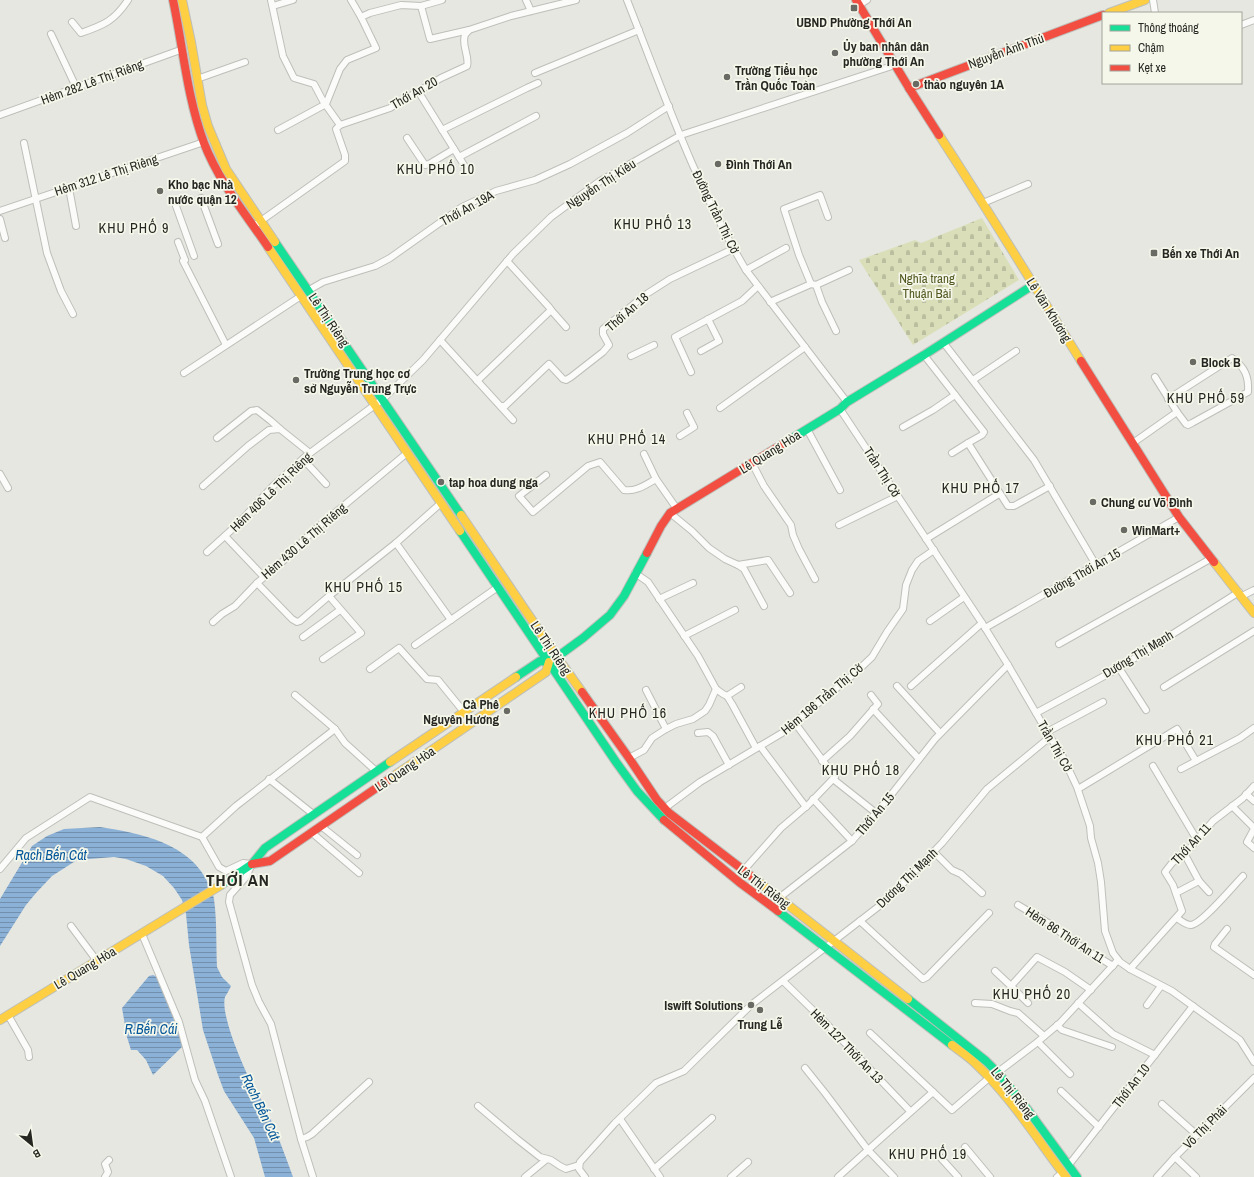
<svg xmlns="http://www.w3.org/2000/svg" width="1254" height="1177" font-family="'Archivo Narrow',sans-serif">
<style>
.cemetery{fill:url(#cemetery-stones)}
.water{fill:url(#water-rules)}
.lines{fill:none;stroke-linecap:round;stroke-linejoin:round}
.street-casing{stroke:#bebfba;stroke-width:8}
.fast-casing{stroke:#bebfba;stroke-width:10}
.slow-casing{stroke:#bebfba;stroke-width:10}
.jam-casing{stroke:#bebfba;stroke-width:10}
.street{stroke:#fbfbfa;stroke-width:6}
.fast{stroke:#16e098;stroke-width:8}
.slow{stroke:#ffcf43;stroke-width:8}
.jam{stroke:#f24e42;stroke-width:8}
.poi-dot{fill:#696a64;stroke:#f5f7ea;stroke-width:1.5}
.labels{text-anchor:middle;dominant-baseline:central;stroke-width:3.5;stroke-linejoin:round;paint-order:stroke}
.poi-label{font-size:13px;font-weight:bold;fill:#262722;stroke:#f5f7ea;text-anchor:start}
.street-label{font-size:13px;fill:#262722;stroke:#f5f7ea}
.park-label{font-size:13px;fill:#525820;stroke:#f5f7ea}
.neighbourhood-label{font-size:14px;letter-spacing:1px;fill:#262722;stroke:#f5f7ea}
.water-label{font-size:14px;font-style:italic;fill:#03569a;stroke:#f5f7ea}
.district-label{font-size:17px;font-weight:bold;letter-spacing:1px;fill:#262722;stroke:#f5f7ea}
</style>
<defs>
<pattern id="cemetery-stones" width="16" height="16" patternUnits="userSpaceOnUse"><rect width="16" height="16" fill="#dadfb9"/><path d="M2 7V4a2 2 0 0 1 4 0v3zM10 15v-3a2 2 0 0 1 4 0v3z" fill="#bbbf9f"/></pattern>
<pattern id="water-rules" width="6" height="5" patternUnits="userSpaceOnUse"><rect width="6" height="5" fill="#8cb1d6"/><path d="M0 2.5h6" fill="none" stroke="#7290ad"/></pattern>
</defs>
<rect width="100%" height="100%" fill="#e6e7e0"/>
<!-- cemetery -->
<polygon class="cemetery" points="982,218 1019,280 913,345 859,260 915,240 921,243"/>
<!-- water -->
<g class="water">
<path d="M100 827C140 833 191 843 209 885 211 889 213 894 214 899 217 921 216 944 217 967L222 977 231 986C229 990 227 994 225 997 220 1014 243 1066 251 1082 256 1092 263 1101 267 1111 277 1133 285 1155 293 1177H265L254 1138 224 1091 218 1075 203 1030 189 945 186 914 182 900 174 888 163 876 146 866 126 859 114 857 77 860 52 876 36 893 26 905 0 946V899L32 846 47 836 64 829Z"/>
<polygon points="153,975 157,977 161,983 183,1046 153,1075 146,1060 137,1050 131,1050 127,1037 122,1008 149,976"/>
</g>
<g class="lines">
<defs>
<g id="street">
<polyline points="271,0 283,56 294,78 314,84 323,101 340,125"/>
<polyline points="351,0 361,17"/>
<polyline points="526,0 531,11"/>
<path d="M627 0C663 91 695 185 746 270L847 402"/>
<polyline points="1153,0 1155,13"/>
<polyline points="859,5 867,0"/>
<polyline points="273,6 293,0"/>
<polyline points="421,6 442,0"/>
<path d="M72 22 81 33C104 25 114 21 128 0"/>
<polyline points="1241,25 1254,20"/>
<polyline points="51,34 76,87"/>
<polyline points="535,73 639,30"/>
<polyline points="197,79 245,62"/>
<polyline points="418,91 459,157 536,116"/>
<polyline points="0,115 183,49"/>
<polyline points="278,130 326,104 340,69 347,60 376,48 361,17 370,13 401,5 421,6 430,39 469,30"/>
<polyline points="442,130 527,88 538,83"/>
<polyline points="407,138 425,165 429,164 454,149"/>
<polyline points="24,143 47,253 61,291 73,314"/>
<polyline points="459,157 467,170"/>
<polyline points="69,188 76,226"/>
<polyline points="201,198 218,244"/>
<polyline points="983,203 1028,184"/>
<polyline points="176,206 194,256"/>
<polyline points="0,211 204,142"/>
<polyline points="0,219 5,238"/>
<path d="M258 223 345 161V155L336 129 340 125 390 108 441 78 467 66C470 57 461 45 465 35 466 33 468 32 469 30L511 16 576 0"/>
<polyline points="178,242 185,260"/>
<polyline points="183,261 226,345"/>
<polyline points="507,261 549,307 551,310 566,327"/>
<polyline points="746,270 786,248"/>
<polyline points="811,284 816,285 822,302 836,331"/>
<polyline points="816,285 849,270"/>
<polyline points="309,290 323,282 375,266 390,258 462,207 496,191 535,180 570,164 627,133 669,106"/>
<polyline points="770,302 811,284 799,255 784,209 820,195 828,217"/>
<polyline points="440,340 513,420"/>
<polyline points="943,342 1034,460 1096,565"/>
<polyline points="701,351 719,341 708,319"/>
<polyline points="924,355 984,432 982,435 968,443 1008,506 1014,506 1050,486"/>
<polyline points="631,356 654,345"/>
<polyline points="691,372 675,337 742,301 758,286"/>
<polyline points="184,373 301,296"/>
<polyline points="1155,377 1177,412"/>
<polyline points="973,380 1016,351"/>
<polyline points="477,381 551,310"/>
<polyline points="502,406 505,406 549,364 563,379 566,380 571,377 603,352 609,345 603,334 603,329 645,295 670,279 733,249"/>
<polyline points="720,408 805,347"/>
<polyline points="840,409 982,623 1008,665 1050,737 1062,755 1077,787 1090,826 1091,838 1098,863 1101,882 1105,931 1113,953 1120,962 1130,969 1172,991 1240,1040 1254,1062"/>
<polyline points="903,427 933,410 955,395"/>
<polyline points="807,429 840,490"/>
<polyline points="680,436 694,427 687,413"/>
<polyline points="217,438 251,411 257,410 271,421 280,429"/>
<path d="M1133 443 1177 412 1186 424 1188 425 1192 423 1248 392C1249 377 1245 367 1232 358L1168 399"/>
<polyline points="952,453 968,443"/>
<polyline points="644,454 656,479"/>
<polyline points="303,459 326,484"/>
<polyline points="752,463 764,486 791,525 793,535 799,549 815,579"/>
<polyline points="0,474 8,488"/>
<path d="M546 475 519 496 533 512 588 466 600 462 624 490C636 492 645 485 656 479L677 509"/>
<polyline points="203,486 248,446 269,430 280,429 310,453"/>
<polyline points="670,513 692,531 709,548 725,559 738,565 768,560 790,593"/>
<polyline points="839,525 898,496"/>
<polyline points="225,536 263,576"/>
<polyline points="926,539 999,494"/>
<polyline points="396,543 451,620"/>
<polyline points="207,552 238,524 272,487 306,456 383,399 423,360 513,254 551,217 600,181 681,135 895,65"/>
<polyline points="738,565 744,569 764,606"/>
<polyline points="635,573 648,582 698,656 716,689 723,694 727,696 732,704 756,748"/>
<polyline points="329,596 300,621 297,622 292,619 257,583 281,563 312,532 407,453"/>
<polyline points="1242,596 1254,590"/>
<polyline points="659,599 693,583"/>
<polyline points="930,621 964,597"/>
<polyline points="213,622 222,614 235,606 257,583"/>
<polyline points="985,628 1179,517"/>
<polyline points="684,636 735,610"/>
<polyline points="303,637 340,610"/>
<polyline points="1059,644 1212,558"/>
<polyline points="415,645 498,587"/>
<polyline points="323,659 361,633 329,596 396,543 441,503"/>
<polyline points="1119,668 1146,710"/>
<polyline points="370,669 399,648 427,679 438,680 464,712"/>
<polyline points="897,686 940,733"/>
<polyline points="911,686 982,623"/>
<polyline points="1164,687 1254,631"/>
<polyline points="646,690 666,729"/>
<polyline points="295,695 335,729 345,743 376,771"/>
<polyline points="727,696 741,687"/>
<polyline points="873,709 919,759"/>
<polyline points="1036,713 1119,668 1239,592"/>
<polyline points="795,723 835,777 833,779"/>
<polyline points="1047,732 1103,702"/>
<polyline points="698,733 708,732 713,736 729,765"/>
<polyline points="760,746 806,807"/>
<polyline points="629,758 644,750 652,738 666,729 676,724 693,719 705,711 709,705 716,689"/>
<polyline points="822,761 850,736 878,704 871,695"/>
<polyline points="1153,766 1197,840"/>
<polyline points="1181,769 1240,738 1254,728"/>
<polyline points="269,779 313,814"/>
<polyline points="833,779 876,813"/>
<polyline points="1078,789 1177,729 1196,761"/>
<polyline points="1246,794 1254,801"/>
<polyline points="813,799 852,841"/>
<polyline points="1232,806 1254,828"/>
<polyline points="666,809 669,805 700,782 782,733 854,674 872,657 887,632 903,609 906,585 912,570 918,561 934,550"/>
<polyline points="321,826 357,855"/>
<polyline points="1254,829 1247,842 1254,848"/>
<polyline points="311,832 359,873"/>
<polyline points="202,837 236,806 335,729"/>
<polyline points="934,852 952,870 961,874 982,893"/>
<polyline points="1184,853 1199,881 1209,892"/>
<polyline points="0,869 26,838 90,797 202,837 219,867 226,871 243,863 252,864 246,877 230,895 229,902 252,985 259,1002 271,1024 301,1139 313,1177"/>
<polyline points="743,871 781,828 808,805 833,779"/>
<polyline points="1176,893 1199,881"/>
<polyline points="779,898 852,841 891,795 935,739 1008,665"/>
<polyline points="1018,905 1050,924 1070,940 1113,966"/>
<path d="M1177 918C1181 921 1186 925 1191 925 1202 924 1234 885 1243 876"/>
<polyline points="860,921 923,979 927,977 989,913"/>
<polyline points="71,926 97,961"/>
<polyline points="1227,929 1215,944 1214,947 1254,975"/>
<polyline points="142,934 179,1022 195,1080 205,1101 231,1177"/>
<polyline points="1130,969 1182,911 1173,885 1165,872 1172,863 1190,848 1213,821 1243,798 1254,786"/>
<polyline points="995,971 1011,986 1037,957 1065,972 1091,990"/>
<polyline points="783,981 821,1018 910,1111"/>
<polyline points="1011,986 1028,1003"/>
<polyline points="975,1003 992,1004 1010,1011 1018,1013 1044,1036"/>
<polyline points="1078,1003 1113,1034 1155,1055"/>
<polyline points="1147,1005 1161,986"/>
<polyline points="8,1015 28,1050 29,1057"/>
<polyline points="1057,1025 1062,1030 1112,1047"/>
<polyline points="1038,1042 1070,1074"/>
<polyline points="805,1068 825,1093 868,1150 933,1092 870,1033"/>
<polyline points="1061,1091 1099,1127"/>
<polyline points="933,1092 952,1110 989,1078 998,1072 1035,1044 1060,1023 1118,960"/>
<polyline points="1162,1104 1197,1135"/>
<polyline points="478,1106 517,1139 540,1157 551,1160 560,1166 566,1169 579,1165"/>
<polyline points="620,1119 660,1177"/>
<polyline points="301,1139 307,1137 312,1134 369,1082"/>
<polyline points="965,1147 990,1177"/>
<polyline points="940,1157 958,1177"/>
<polyline points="1175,1157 1196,1177"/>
<polyline points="1068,1166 1193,1006"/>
<polyline points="654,1169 712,1118"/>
<polyline points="105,1177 108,1172 105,1164 109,1160"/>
<polyline points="525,1177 547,1159"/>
<polyline points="585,1177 579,1169 580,1162 615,1123 656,1083 684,1071 751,1005 887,900 942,843 987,789 1050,737"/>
<polyline points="731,1177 748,1162"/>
<polyline points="838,1177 868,1150 894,1177"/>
<polyline points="1057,1177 1062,1173"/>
<polyline points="1157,1177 1175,1157 1254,1078"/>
</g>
<g id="fast">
<polyline points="275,242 461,515"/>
<polyline points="791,439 840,409 847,402 924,355 1033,285"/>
<polyline points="460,531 616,762 637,791 664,820"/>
<polyline points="516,677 540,661 549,662 557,657 583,638 610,615 624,596 647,553"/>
<polyline points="221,885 252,864 265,848 390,762"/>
<polyline points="778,911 952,1045"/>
<polyline points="908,999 986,1061 999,1074 1022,1102 1077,1177"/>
</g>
<g id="slow">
<polyline points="182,0 191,42 202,105 208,126 226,169 275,242"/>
<polyline points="1109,13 1145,0"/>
<path d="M939 135C988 210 1034 286 1081 361"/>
<polyline points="268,247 460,531"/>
<polyline points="461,515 557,657 582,692"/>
<polyline points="1214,562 1254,613"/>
<polyline points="390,762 516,677"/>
<polyline points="388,780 546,672 549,662"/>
<polyline points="755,879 908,999"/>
<polyline points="0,1020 221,885"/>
<path d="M952 1045C960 1051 969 1057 976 1064 1011 1097 1037 1139 1066 1177"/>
</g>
<g id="jam">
<path d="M173 0C183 47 187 97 204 143 219 182 245 213 268 247"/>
<polyline points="856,0 909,88 939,135"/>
<polyline points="909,88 1103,15"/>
<polyline points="1081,361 1179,517 1214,562"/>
<polyline points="647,553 661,526 670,513 791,439"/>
<polyline points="582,692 629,758 657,800 669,813 755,879"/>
<polyline points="664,820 739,882 778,911"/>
<polyline points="252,864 270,861 388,780"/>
</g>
</defs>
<!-- street casing -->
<use href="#street" class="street-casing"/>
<!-- fast casing -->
<use href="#fast" class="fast-casing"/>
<!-- slow casing -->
<use href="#slow" class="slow-casing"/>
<!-- jam casing -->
<use href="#jam" class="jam-casing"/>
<!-- street -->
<use href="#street" class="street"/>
<!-- fast -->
<use href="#fast" class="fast"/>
<!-- slow -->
<use href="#slow" class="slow"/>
<!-- jam -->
<use href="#jam" class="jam"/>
</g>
<!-- markers -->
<g class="poi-dot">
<rect x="850" y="4" width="8" height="8" rx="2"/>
<circle cx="835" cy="53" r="4"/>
<circle cx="727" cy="77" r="4"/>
<circle cx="916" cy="84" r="4"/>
<circle cx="718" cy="164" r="4"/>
<circle cx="160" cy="191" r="4"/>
<rect x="1150" y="249" width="8" height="8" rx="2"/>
<circle cx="1193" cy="362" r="4"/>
<circle cx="296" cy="380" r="4"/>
<circle cx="441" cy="482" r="4"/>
<circle cx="1093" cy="502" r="4"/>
<circle cx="1124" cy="530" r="4"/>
<circle cx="507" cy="711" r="4"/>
<circle cx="751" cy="1005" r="4"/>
<circle cx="760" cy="1010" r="4"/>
</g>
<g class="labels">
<!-- poi labels -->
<g class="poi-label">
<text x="854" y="22" text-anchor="middle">UBND Phường Thới An</text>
<text x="843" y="46">Ủy ban nhân dân<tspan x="843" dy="15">phường Thới An</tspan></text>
<text x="735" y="70">Trường Tiểu học<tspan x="735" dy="15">Trần Quốc Toản</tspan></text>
<text x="924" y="84">thảo nguyên 1A</text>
<text x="726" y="164">Đình Thới An</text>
<text x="168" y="184">Kho bạc Nhà<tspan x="168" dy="15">nước quận 12</tspan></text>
<text x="1162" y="253">Bến xe Thới An</text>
<text x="1201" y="362">Block B</text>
<text x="304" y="373">Trường Trung học cơ<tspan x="304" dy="15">sở Nguyễn Trung Trực</tspan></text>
<text x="449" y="482">tap hoa dung nga</text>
<text x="1101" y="502">Chung cư Võ Đình</text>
<text x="1132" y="530">WinMart+</text>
<text x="499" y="704" text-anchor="end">Cà Phê<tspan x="499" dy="15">Nguyên Hương</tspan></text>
<text x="743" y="1005" text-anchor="end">Iswift Solutions</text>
<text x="760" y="1024" text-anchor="middle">Trung Lễ</text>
</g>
<!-- street labels -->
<g class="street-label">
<text transform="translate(1006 51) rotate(-20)">Nguyễn Ảnh Thủ</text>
<text transform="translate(92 82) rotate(-20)">Hẻm 282 Lê Thị Riêng</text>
<text transform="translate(414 93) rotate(-30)">Thới An 20</text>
<text transform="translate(106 175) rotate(-18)">Hẻm 312 Lê Thị Riêng</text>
<text transform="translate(601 184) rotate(-33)">Nguyễn Thị Kiêu</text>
<text transform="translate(467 208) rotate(-29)">Thới An 19A</text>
<text transform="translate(716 212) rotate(64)">Đường Trần Thị Cờ</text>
<text transform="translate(1049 310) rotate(58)">Lê Văn Khương</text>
<text transform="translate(627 312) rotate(-41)">Thới An 18</text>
<text transform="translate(329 320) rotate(56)">Lê Thị Riêng</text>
<text transform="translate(770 452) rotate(-32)">Lê Quang Hòa</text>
<text transform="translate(882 472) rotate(57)">Trần Thị Cờ</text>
<text transform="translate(271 492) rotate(-44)">Hẻm 406 Lê Thị Riêng</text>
<text transform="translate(304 541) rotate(-41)">Hẻm 430 Lê Thị Riêng</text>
<text transform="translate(1082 573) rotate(-30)">Đường Thới An 15</text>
<text transform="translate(551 648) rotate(56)">Lê Thị Riêng</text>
<text transform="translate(1138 654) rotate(-31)">Dương Thị Mạnh</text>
<text transform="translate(822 699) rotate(-40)">Hẻm 196 Trần Thị Cờ</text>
<text transform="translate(1055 746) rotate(60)">Trần Thị Cờ</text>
<text transform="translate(405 769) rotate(-34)">Lê Quang Hòa</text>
<text transform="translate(875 814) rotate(-50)">Thới An 15</text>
<text transform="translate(1191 844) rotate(-47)">Thới An 11</text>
<text transform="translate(907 878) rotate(-44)">Dương Thị Mạnh</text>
<text transform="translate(764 887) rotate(37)">Lê Thị Riêng</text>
<text transform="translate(1065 935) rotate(33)">Hẻm 86 Thới An 11</text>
<text transform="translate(85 968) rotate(-31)">Lê Quang Hòa</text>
<text transform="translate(847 1046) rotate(46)">Hẻm 127 Thới An 13</text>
<text transform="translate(1131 1086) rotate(-52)">Thới An 10</text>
<text transform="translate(1013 1093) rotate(51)">Lê Thị Riêng</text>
<text transform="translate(1205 1127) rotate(-45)">Võ Thị Phải</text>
</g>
<!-- park labels -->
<g class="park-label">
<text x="927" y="278">Nghĩa trang<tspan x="927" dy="15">Thuận Bài</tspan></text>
</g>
<!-- neighbourhood labels -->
<g class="neighbourhood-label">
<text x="436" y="169">KHU PHỐ 10</text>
<text x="653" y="224">KHU PHỐ 13</text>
<text x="134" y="228">KHU PHỐ 9</text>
<text x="1206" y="398">KHU PHỐ 59</text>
<text x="627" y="439">KHU PHỐ 14</text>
<text x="981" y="488">KHU PHỐ 17</text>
<text x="364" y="587">KHU PHỐ 15</text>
<text x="628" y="713">KHU PHỐ 16</text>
<text x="1175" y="740">KHU PHỐ 21</text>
<text x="861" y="770">KHU PHỐ 18</text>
<text x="1032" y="994">KHU PHỐ 20</text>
<text x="928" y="1154">KHU PHỐ 19</text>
</g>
<!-- water labels -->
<g class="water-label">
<text x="51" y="855">Rạch Bến Cát</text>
<text x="151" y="1029">R.Bến Cái</text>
<text transform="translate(261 1107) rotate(65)">Rạch Bến Cát</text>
</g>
<!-- district labels -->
<g class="district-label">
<text x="238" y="879">THỚI AN</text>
</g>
</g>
<!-- legend -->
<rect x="1102" y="12" width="140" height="72" fill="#f5f7ea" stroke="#a2a49a"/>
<rect x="1110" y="25" width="20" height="6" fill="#16e098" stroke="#a2a49a"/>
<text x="1138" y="32" font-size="12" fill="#262722">Thông thoáng</text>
<rect x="1110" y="45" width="20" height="6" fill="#ffcf43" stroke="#a2a49a"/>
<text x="1138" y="52" font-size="12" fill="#262722">Chậm</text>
<rect x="1110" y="65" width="20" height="6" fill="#f24e42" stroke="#a2a49a"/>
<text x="1138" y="72" font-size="12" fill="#262722">Kẹt xe</text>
<!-- north arrow -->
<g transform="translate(32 1145) rotate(151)" stroke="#f5f7ea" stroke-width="3" paint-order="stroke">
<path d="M0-3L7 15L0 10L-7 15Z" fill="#262722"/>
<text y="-6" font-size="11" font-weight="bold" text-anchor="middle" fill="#262722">B</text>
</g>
</svg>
